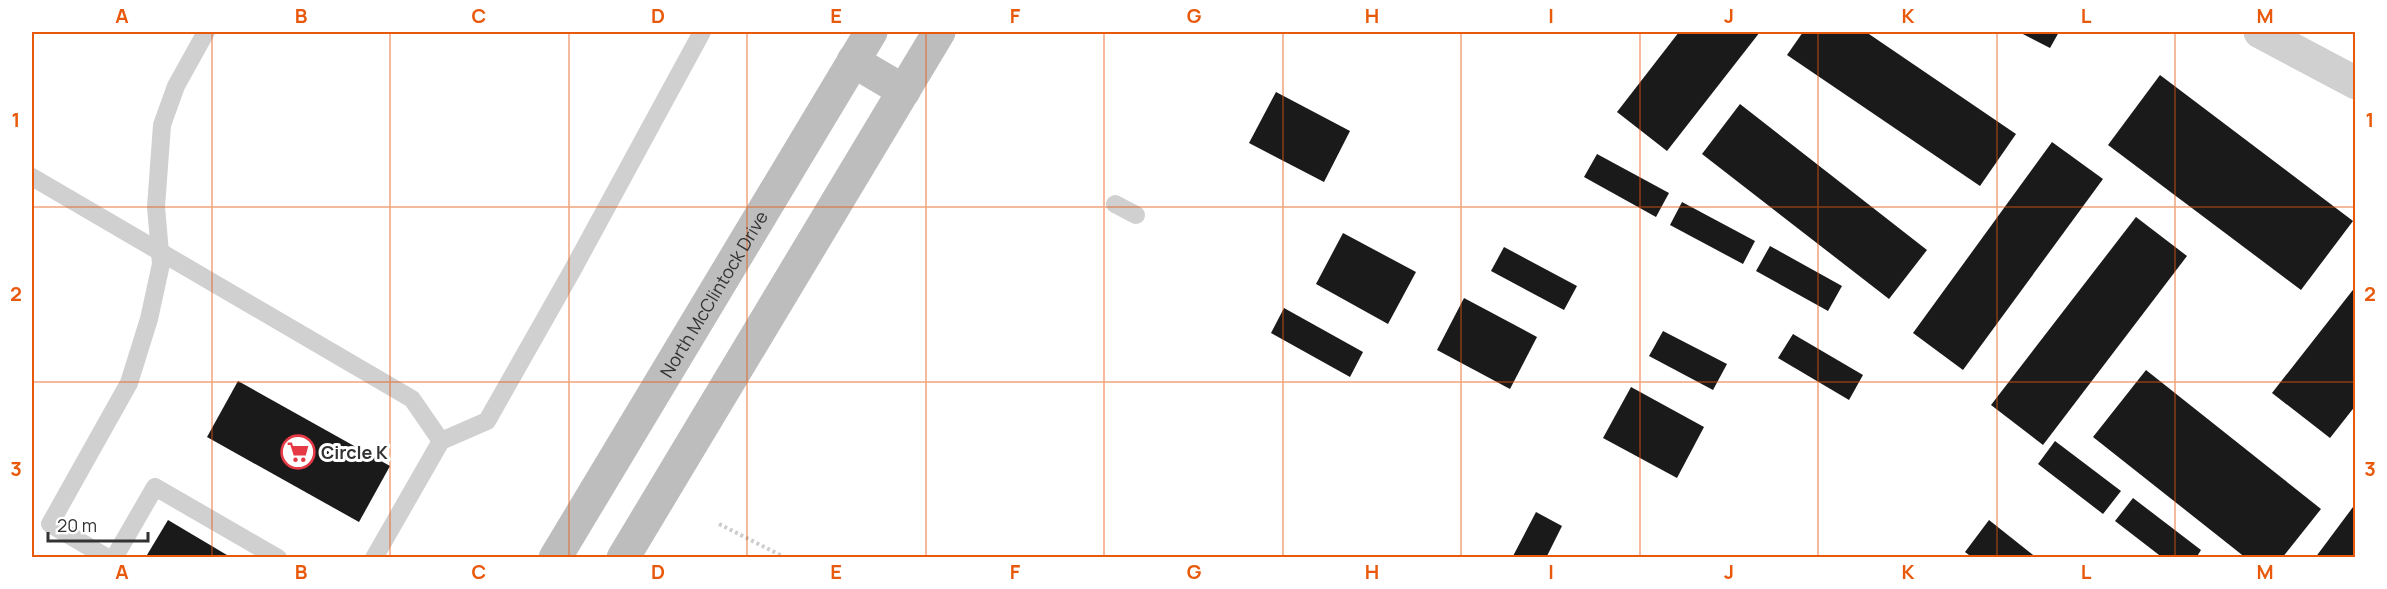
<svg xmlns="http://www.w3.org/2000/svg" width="2387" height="589" font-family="Manrope,sans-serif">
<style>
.building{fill:#1a1a1a}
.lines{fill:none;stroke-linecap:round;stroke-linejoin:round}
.path{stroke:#cdcdcd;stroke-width:4;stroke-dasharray:3 3;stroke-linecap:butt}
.lane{stroke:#d0d0d0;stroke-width:18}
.street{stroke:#d0d0d0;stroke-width:33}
.secondary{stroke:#bdbdbd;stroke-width:33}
.grid{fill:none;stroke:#e8590c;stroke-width:1.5;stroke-opacity:0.55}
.labels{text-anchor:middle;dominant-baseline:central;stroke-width:6;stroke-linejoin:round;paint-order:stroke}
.street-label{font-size:18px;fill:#333;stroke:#fff}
.poi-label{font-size:18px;font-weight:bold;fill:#333;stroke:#fff;text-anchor:start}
.neatline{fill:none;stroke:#e8590c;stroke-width:2}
.grid-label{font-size:20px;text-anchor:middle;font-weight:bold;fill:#e8590c}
</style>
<rect width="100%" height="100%" fill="#fff"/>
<!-- building -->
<g class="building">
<polygon points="1679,32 1760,32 1667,151 1617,112"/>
<polygon points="1803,32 1866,32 2016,134 1980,186 1787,55"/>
<polygon points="2019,32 2059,32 2050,48"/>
<polygon points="2160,75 2353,221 2301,290 2108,145"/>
<polygon points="1276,92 1350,131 1324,182 1249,143"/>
<polygon points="1740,104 1927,250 1889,299 1702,154"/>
<polygon points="2052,142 2103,179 1963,370 1913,333"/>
<polygon points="1597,154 1669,193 1656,217 1584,177"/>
<polygon points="1682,202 1755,241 1743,264 1670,225"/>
<polygon points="2136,217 2187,256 2043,445 1991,405"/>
<polygon points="1343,233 1416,272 1388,324 1316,284"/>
<polygon points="1770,246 1842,286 1828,311 1756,271"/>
<polygon points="1504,247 1577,286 1564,310 1491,271"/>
<polygon points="2356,286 2356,405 2330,438 2272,393"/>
<polygon points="1464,298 1537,337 1510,389 1437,350"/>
<polygon points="1284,308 1363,352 1350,377 1271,333"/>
<polygon points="1663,331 1727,364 1713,390 1649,356"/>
<polygon points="1793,334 1863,375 1849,400 1778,358"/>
<polygon points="2146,370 2321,509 2282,558 2246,558 2093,437"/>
<polygon points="238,381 390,466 359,522 207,437"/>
<polygon points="1631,387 1704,427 1677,478 1603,438"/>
<polygon points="2055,441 2121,491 2103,514 2038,464"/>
<polygon points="2133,498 2201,550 2196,558 2163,558 2115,521"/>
<polygon points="2356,503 2356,558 2315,558"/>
<polygon points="1536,512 1562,526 1546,558 1512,558"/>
<polygon points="168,520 232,558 152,558 147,555"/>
<polygon points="1989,520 2037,558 1973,558 1965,552"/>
</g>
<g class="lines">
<!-- path -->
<polyline class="path" points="719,524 786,558"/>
<!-- lane -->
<g class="lane">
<polyline points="32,177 412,399 441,441"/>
<polyline points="1115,204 1136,215"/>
<polyline points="108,558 50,524 129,383 149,319 161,264 156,207 162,125 176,86 206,32"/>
<polyline points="114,558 155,487 278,558"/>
<polyline points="374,558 441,441 487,421 572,271 702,32"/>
</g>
<!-- street -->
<polyline class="street" points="2260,32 2356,83"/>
<!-- secondary -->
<g class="secondary">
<polyline points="853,61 904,91"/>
<path id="s1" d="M555 558 871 32"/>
<polyline points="623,558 939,32"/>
</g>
</g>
<!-- grid -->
<path class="grid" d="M212 32V558M390 32V558M569 32V558M747 32V558M926 32V558M1104 32V558M1283 32V558M1461 32V558M1640 32V558M1818 32V558M1997 32V558M2175 32V558M32 207H2356M32 382H2356"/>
<!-- icons -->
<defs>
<symbol id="supermarket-ring" viewBox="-11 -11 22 22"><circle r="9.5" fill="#fff" stroke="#e63946" stroke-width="1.5"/><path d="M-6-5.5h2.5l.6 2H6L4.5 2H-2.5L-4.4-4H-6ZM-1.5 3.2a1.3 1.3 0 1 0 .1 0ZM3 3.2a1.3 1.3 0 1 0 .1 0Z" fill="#e63946"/></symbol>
</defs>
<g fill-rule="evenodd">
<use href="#supermarket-ring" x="279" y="433" width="38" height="38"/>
</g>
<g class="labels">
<!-- street labels -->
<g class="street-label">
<text stroke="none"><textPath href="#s1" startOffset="308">North McClintock Drive</textPath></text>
</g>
<!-- poi labels -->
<g class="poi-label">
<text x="321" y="452">Circle K</text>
</g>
</g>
<!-- border -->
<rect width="2387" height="589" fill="none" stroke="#ffffff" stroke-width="66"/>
<!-- scale -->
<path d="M48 532v9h100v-9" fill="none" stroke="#333333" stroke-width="3"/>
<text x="57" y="532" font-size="18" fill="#333333" stroke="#ffffff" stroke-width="4.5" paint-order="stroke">20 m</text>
<rect x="33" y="33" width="2321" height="523" class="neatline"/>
<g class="grid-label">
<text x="122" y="23">A</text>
<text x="301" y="23">B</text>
<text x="479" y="23">C</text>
<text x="658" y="23">D</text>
<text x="836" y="23">E</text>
<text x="1015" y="23">F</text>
<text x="1194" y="23">G</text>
<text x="1372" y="23">H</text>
<text x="1551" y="23">I</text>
<text x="1729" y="23">J</text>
<text x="1908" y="23">K</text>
<text x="2086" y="23">L</text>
<text x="2265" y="23">M</text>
<text x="16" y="127">1</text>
<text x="2370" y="127">1</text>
<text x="16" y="301">2</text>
<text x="2370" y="301">2</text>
<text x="16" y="476">3</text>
<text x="2370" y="476">3</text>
<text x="122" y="579">A</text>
<text x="301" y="579">B</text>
<text x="479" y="579">C</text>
<text x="658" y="579">D</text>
<text x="836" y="579">E</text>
<text x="1015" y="579">F</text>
<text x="1194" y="579">G</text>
<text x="1372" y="579">H</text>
<text x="1551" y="579">I</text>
<text x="1729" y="579">J</text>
<text x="1908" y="579">K</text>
<text x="2086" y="579">L</text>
<text x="2265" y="579">M</text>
</g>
</svg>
